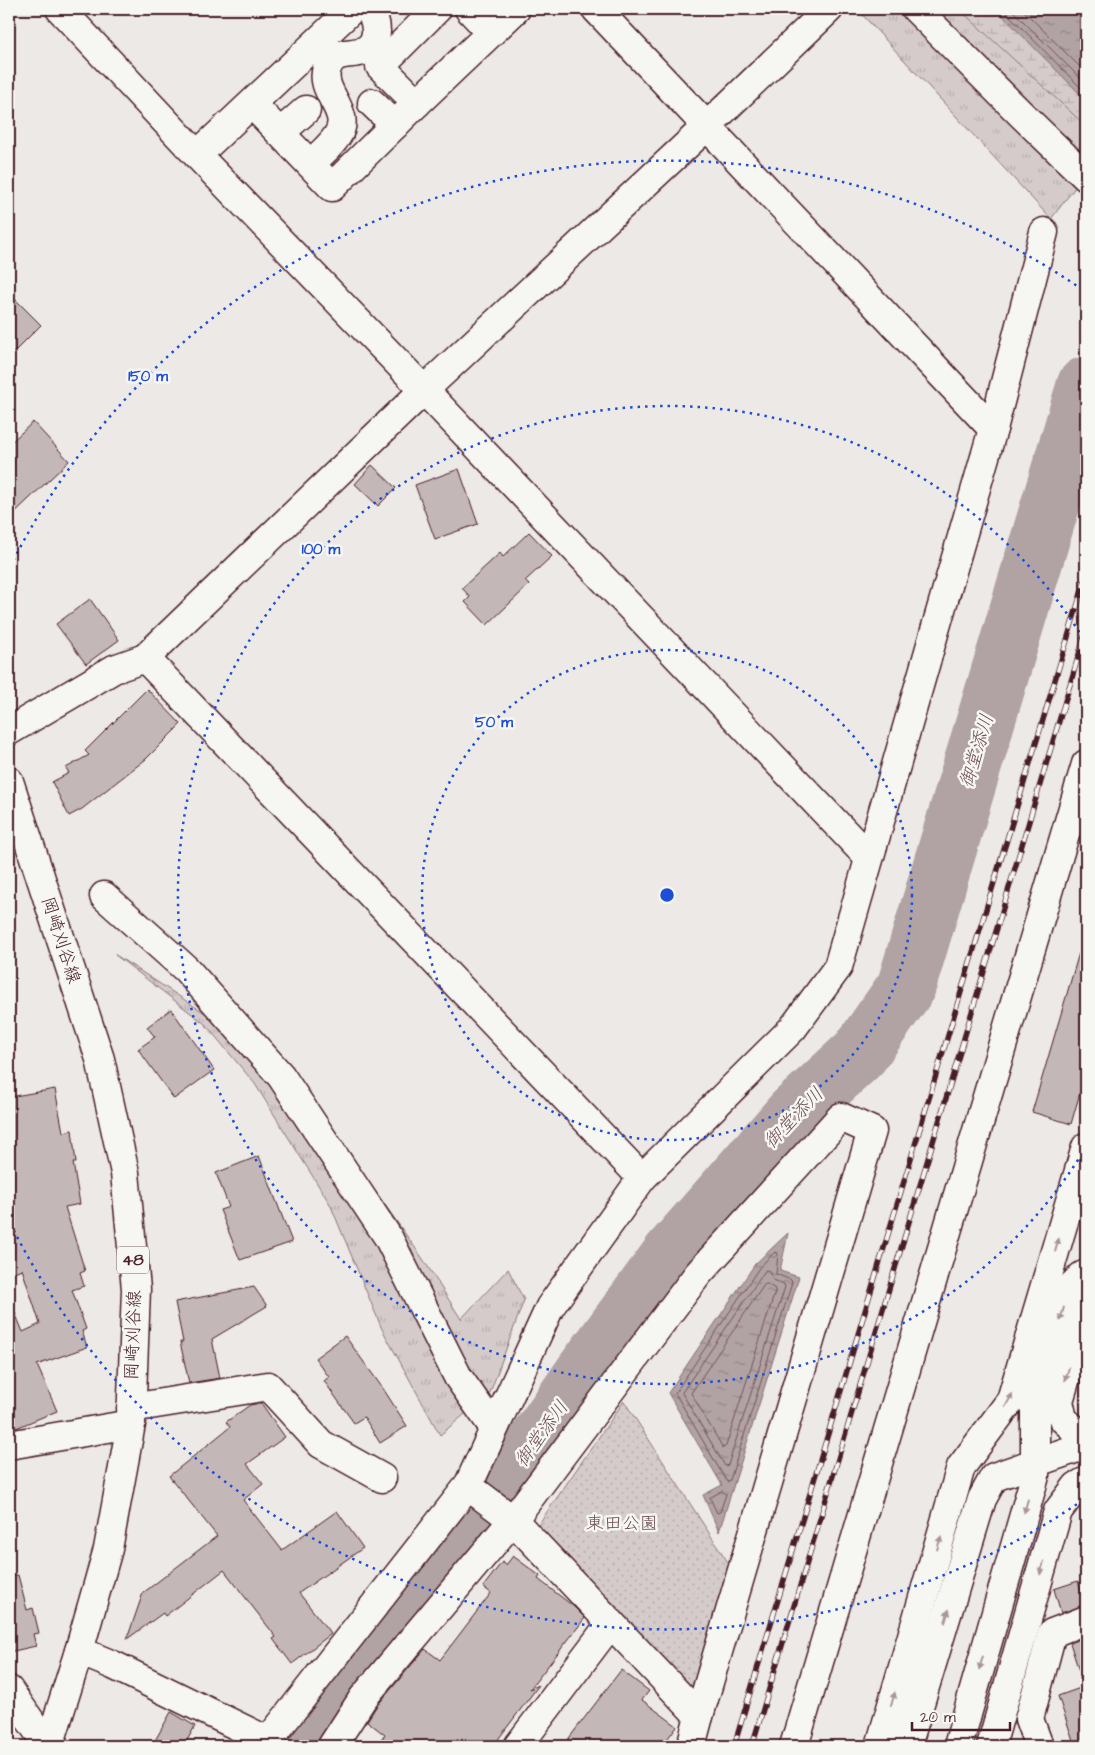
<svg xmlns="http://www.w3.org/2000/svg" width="1095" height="1755" font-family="'Architects Daughter','Klee One',sans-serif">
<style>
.grass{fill:url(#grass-tufts);stroke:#8f757a}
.forest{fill:url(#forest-crowns);stroke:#8f757a}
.wetland{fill:url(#wetland-marsh);stroke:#8f757a}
.park{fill:url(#park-dots);stroke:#8f757a}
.water{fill:url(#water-ripples);stroke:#886e73}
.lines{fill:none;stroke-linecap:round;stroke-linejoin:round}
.shore{stroke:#73535b;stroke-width:1}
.river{stroke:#b1a2a3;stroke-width:59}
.building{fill:#c4b7b7;stroke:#4a1f2b}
.minor-casing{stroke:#4a1f2b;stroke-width:31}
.major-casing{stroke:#4a1f2b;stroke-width:31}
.minor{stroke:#f6f6f2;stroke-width:28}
.major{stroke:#f6f6f2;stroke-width:28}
.rail-casing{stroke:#4a1f2b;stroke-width:5.5}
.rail{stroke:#f6f6f2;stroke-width:4;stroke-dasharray:11;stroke-linecap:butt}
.oneway{fill:#a99598}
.ring{fill:none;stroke:#1d4ed8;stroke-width:2.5;stroke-dasharray:2.5 5}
.labels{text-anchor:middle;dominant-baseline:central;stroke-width:5;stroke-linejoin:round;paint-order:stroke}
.shield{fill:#f6f6f2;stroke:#7e6067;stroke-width:1}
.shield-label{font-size:16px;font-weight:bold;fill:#4a1f2b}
.street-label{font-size:18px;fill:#4a1f2b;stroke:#f6f6f2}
.park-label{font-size:18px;fill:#6c4a53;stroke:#f6f6f2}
.water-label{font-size:19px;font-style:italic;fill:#6e4d55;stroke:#f6f6f2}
.centre{fill:#1d4ed8;stroke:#f6f6f2;stroke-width:2.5}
.ring-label{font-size:15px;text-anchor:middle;font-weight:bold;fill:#1d4ed8;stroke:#f6f6f2;stroke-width:5;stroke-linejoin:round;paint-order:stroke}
</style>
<defs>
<pattern id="grass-tufts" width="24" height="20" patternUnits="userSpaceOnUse" patternTransform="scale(1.25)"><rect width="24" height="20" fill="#d4cbca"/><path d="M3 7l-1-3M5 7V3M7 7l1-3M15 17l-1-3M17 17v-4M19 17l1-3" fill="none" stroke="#b8aeae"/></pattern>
<pattern id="forest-crowns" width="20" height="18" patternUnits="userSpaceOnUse" patternTransform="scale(1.25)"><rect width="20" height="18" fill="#d4cbca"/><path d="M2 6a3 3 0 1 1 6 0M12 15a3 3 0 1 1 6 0" fill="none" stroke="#b8aeae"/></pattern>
<pattern id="wetland-marsh" width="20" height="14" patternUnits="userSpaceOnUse" patternTransform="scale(1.25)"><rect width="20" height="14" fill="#d4cbca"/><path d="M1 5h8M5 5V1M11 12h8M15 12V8" fill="none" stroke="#b8aeae"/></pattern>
<pattern id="park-dots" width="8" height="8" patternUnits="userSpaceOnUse" patternTransform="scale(1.25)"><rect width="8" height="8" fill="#d4cbca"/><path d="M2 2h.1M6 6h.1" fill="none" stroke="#b8aeae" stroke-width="1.8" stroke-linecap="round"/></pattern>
<pattern id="water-ripples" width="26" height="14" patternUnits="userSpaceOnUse" patternTransform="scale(1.25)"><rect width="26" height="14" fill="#b1a2a3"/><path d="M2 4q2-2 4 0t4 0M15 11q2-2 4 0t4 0" fill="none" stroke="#928385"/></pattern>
</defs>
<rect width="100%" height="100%" fill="#ece9e6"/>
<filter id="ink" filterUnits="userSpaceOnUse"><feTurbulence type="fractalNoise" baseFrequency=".02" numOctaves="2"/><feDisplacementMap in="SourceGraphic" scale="10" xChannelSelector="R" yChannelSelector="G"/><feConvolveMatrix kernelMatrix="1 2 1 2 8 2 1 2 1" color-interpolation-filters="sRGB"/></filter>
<g filter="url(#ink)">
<!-- grass -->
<g class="grass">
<polygon points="857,9 989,9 1086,108 1086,173 1051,219"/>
<polygon points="114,954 288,1067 423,1259 461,1319 508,1269 524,1300 490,1393 440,1435 382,1329 330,1204 255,1084 205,1024"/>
</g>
<!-- forest -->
<polygon class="forest" points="9,1703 18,1717 9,1746"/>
<!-- wetland -->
<polygon class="wetland" points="959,9 1086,9 1086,126"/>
<!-- park -->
<polygon class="park" points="624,1401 729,1564 693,1688 543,1540 540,1522"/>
<!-- water -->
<g class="water">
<polygon points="996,9 1086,9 1086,100"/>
<polygon points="788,1233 780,1271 799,1277 719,1532 703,1495 722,1485 668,1393 755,1264"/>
</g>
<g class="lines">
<!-- shore -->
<g class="shore">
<polyline points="1003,9 1086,93"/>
<polyline points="1011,9 1086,84"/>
<polyline points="1022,9 1086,73"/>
<polygon points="774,1253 777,1252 778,1254 776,1274 791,1280 792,1283 730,1480 727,1482 675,1393 759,1268"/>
<polygon points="766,1270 769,1271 773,1280 784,1284 785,1287 728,1465 725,1466 682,1393"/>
<polygon points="767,1284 775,1289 775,1292 726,1446 723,1448 691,1393 764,1285"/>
<polygon points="723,1491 726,1494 720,1512 717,1513 710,1498"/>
</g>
<!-- river -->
<polyline class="river" points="299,1746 529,1453 585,1372 671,1255 794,1114 860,1053 906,987 1086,386"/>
</g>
<!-- building -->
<g class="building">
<polygon points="9,293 41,325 9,357"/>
<polygon points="33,422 69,461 9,518 9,444"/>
<polygon points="372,465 396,488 378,506 355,484"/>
<polygon points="459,469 478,524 435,539 415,485"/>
<polygon points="529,532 552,556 525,581 529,585 487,625 465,602 470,597 462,588 500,553 503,557"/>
<polygon points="90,599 119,640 86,664 56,624"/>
<polygon points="147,689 181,724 146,759 82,809 69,816 52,782 69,773 66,768 89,755 85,751"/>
<polygon points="1079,953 1086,954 1086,1072 1071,1124 1032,1112"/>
<polygon points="171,1009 214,1070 174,1099 138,1049 155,1037 147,1027"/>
<polygon points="55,1089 63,1132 72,1130 76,1163 73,1163 80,1204 65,1207 85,1271 80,1273 84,1286 72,1290 86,1329 82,1331 87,1347 37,1365 57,1411 16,1428 9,1429 9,1298 23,1332 40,1324 22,1269 9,1274 9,1245 13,1243 9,1214 9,1181 13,1180 9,1127 9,1097"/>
<polygon points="259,1156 292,1242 240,1260 220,1210 229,1207 216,1173"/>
<polygon points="254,1287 267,1306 212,1339 220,1378 189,1383 180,1342 183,1342 175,1302"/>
<polygon points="345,1336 384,1390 407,1426 380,1443 364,1417 354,1423 324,1381 329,1377 315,1358"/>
<polygon points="261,1403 285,1437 247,1464 263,1484 243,1500 282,1550 337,1511 363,1548 299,1593 331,1634 292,1664 273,1639 276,1637 224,1570 165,1616 163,1613 127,1639 143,1593 217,1536 169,1476 230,1427 226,1422 250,1405"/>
<polygon points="513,1556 540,1576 538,1579 573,1606 585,1618 530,1689 539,1685 493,1746 376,1746 385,1735 367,1721 376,1707 425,1649 440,1660 491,1593 483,1587 502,1562 506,1565"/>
<polygon points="18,1575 27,1610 33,1608 39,1633 33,1634 36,1646 9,1652 9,1576"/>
<polygon points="1078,1581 1085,1605 1061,1613 1054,1589"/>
<polygon points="1086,1637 1086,1673 1080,1674 1070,1643"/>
<polygon points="621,1670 649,1691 642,1700 677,1726 662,1746 563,1746"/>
<polygon points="1086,1686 1086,1746 1075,1746 1058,1696"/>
<polygon points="171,1712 195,1726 184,1746 152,1746"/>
</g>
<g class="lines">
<defs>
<g id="minor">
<polyline points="60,9 197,155 424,390 145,658"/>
<polyline points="469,9 491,32"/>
<polyline points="829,9 707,126 424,390 869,858"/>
<polyline points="916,9 1023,116 1086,177"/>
<polyline points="372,103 395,125"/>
<polyline points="417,103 380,66 437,9"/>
<polyline points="252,104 332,187 417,103 516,9"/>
<polyline points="280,133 306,110"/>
<polyline points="197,155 352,9"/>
<path d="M311 164C319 155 330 147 337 136 354 112 318 92 327 68 334 49 349 56 363 51 381 44 378 21 368 9"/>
<polyline points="993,429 1044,232"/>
<polyline points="9,731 114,669 145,658 642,1178"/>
<polyline points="104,896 186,969 281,1076 388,1237 458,1377 494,1428"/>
<polyline points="1086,1311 1059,1401 1063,1419 1076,1431 1086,1436"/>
<polyline points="131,1408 268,1386 321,1444 382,1478"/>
<polyline points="9,1445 131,1424"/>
<polyline points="468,1486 513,1520 699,1716 691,1746"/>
<polyline points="79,1651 113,1665 268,1741 468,1486 550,1307 642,1178 793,1028 838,967 993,429 596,9"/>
<polyline points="9,1690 48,1746"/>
<polyline points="332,1746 363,1698 513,1520 698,1274 841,1117 872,1131 699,1716"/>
<polyline points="518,1746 611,1623"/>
<polyline points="794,1746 1086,764"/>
<polyline points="880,1746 961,1467 1011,1400 1086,1147"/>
<polyline points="907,1746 982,1499 994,1477 1086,1445"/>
<polyline points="958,1746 1035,1476 1035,1407 1069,1289 1082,1276 1086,1274"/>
<polyline points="991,1746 1058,1511 1077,1486 1086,1481"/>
<polyline points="1039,1746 1029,1719 1052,1633 1086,1620"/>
</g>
<polyline id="major" points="9,781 100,1059 125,1173 136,1289 131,1424 108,1549 79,1651 49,1746"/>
</defs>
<!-- minor casing -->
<use href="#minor" class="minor-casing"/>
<!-- major casing -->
<use href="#major" class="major-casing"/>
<!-- minor -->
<use href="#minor" class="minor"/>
<!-- major -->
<use href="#major" class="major"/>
<defs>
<g id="rail">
<polyline points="734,1746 1086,577"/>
<polyline points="752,1746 1086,631"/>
</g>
</defs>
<!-- rail casing -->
<use href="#rail" class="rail-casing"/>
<!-- rail -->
<use href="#rail" class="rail"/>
</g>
<!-- one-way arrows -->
<defs><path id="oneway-solid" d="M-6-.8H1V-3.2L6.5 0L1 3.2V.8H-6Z" transform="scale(1.25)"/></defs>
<g class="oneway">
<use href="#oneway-solid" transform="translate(1057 1245) rotate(-74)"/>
<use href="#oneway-solid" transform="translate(1062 1314) rotate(106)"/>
<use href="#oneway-solid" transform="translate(1067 1374) rotate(107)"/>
<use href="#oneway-solid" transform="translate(1009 1400) rotate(-62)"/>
<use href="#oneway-solid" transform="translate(1026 1506) rotate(106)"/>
<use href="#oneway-solid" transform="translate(939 1543) rotate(-74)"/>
<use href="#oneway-solid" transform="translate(1042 1568) rotate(106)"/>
<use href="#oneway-solid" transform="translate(947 1616) rotate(-73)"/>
<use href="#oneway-solid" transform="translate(981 1663) rotate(106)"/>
<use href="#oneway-solid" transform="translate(893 1699) rotate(-74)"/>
</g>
</g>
<!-- distance rings -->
<g class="ring">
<circle cx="667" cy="895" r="245"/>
<path d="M1086 1147A489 489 0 1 1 1086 643"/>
<path d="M1083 1500A734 734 0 0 1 10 1223M10 567A734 734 0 0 1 1083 290"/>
</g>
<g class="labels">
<!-- shield labels -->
<rect class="shield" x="117" y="1246.5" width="32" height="27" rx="4"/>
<g class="shield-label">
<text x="133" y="1260">48</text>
</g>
<!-- street labels -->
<g class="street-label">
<text transform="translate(61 940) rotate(72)">岡崎刈谷線</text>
<text transform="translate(133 1335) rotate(-88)">岡崎刈谷線</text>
</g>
<!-- park labels -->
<g class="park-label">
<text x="622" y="1523">東田公園</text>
</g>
<!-- water labels -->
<g class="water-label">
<text transform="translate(977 751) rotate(-73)">御堂添川</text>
<text transform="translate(794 1118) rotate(-46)">御堂添川</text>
<text transform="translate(542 1434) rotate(-54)">御堂添川</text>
</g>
</g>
<circle cx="667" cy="895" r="8" class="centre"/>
<g class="ring-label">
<text x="148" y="381">150 m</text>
<text x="321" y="554">100 m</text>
<text x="494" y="727">50 m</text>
</g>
<!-- margin -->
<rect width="1095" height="1755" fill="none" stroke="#f6f6f2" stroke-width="30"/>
<rect x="15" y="15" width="1065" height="1725" fill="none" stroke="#4a1f2b" stroke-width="2" filter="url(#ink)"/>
<!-- scale -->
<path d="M912 1722v8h98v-8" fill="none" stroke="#4a1f2b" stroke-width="2.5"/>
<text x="920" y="1722" font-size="15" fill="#4a1f2b" stroke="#f6f6f2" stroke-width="4" paint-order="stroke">20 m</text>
</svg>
